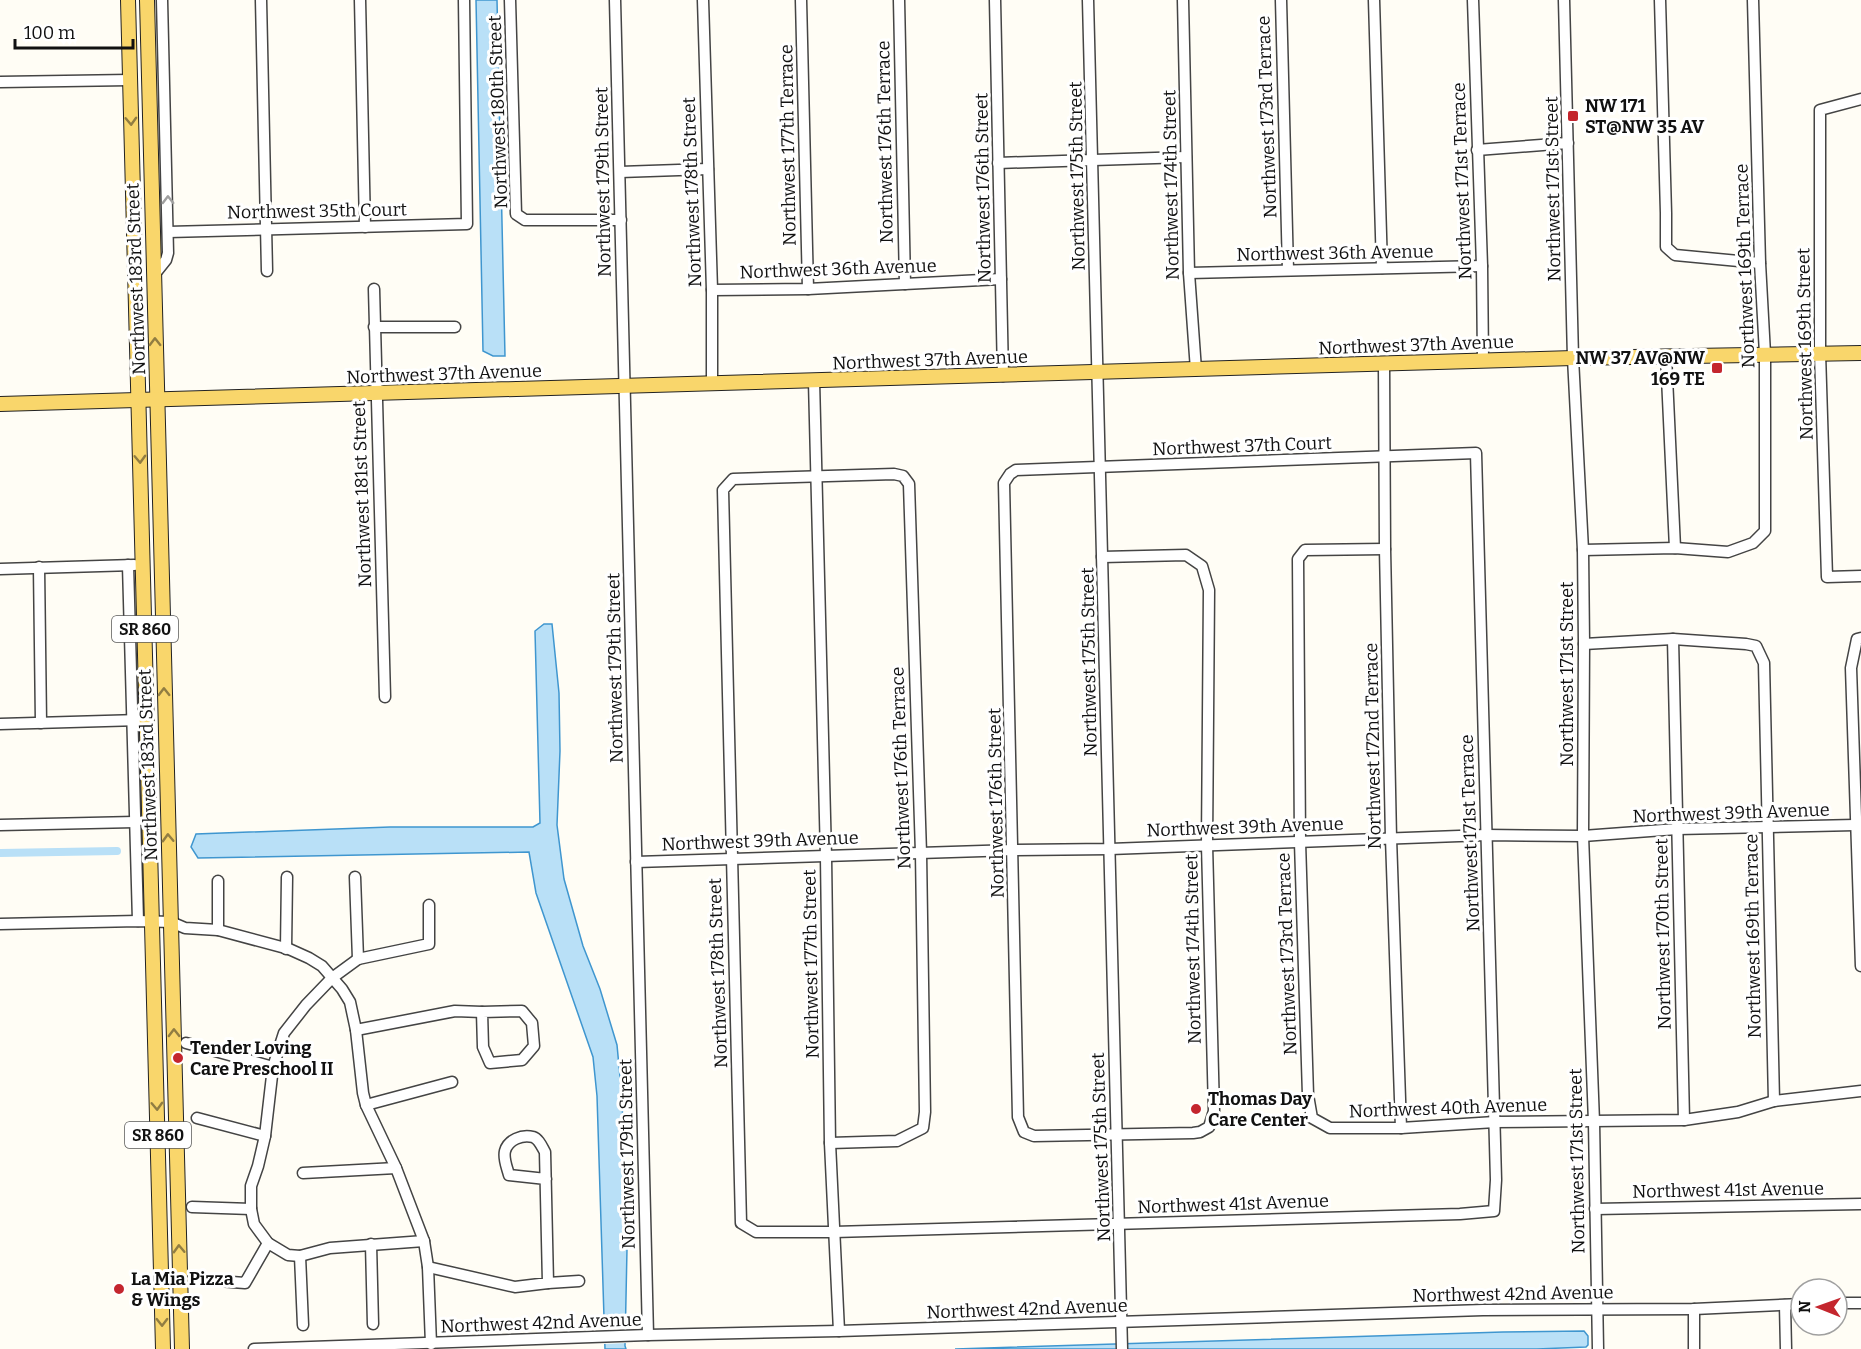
<svg xmlns="http://www.w3.org/2000/svg" width="1861" height="1349" font-family="Bitter,serif">
<style>
.water{fill:#b9e0f7;stroke:#3f96cf;stroke-width:1.5}
.pier{fill:#fffdf5}
.lines{fill:none;stroke-linecap:round;stroke-linejoin:round}
.canal{stroke:#b9e0f7;stroke-width:8}
.minor-casing{stroke:#444;stroke-width:13}
.major-casing{stroke:#222;stroke-width:16}
.minor{stroke:#fff;stroke-width:10}
.major{stroke:#f9d66b;stroke-width:14}
.oneway{stroke:#917d42}
.oneway2{stroke:#a0a0a0}
.poi-dot{fill:#c4262e;stroke:#fff;stroke-width:2}
.labels{text-anchor:middle;dominant-baseline:central;stroke-width:6;stroke-linejoin:round;paint-order:stroke}
.shield{fill:#fff;stroke:#585858;stroke-width:1.5}
.shield-label{font-size:16px;font-weight:bold;fill:#111}
.poi-label{font-size:18px;font-weight:bold;fill:#111;stroke:#fff;text-anchor:start}
.street-label{font-size:18px;fill:#111;stroke:#fff}
</style>
<rect width="100%" height="100%" fill="#fffdf5"/>
<!-- water -->
<g class="water">
<polygon points="476,0 497,0 505,356 493,356 483,351"/>
<polygon points="544,624 552,624 559,693 560,751 557,825 564,879 583,946 600,989 617,1045 622,1098 627,1249 625,1346 626,1349 605,1349 597,1096 593,1057 536,893 529,852 198,858 191,847 196,834 390,827 533,827 540,823 535,631"/>
<polygon points="1584,1331 1588,1336 1588,1345 1586,1347 1537,1349 955,1349 1503,1332"/>
</g>
<!-- pier -->
<polygon class="pier" points="628,1326 628,1343 603,1344 602,1327"/>
<g class="lines">
<!-- canal -->
<polyline class="canal" points="0,853 117,851"/>
<defs>
<g id="minor">
<polyline points="261,0 267,271"/>
<polyline points="360,0 365,227"/>
<polyline points="510,0 516,214 525,220 621,220"/>
<polyline points="615,0 648,1335"/>
<polyline points="703,0 712,290 712,384"/>
<polyline points="801,0 808,289"/>
<polyline points="899,0 905,284"/>
<polyline points="995,0 1003,376"/>
<polyline points="1088,0 1122,1349"/>
<polyline points="1183,0 1189,273 1196,370"/>
<polyline points="1281,0 1288,270"/>
<polyline points="1374,0 1382,268"/>
<polyline points="1473,0 1482,266 1483,361"/>
<polyline points="1564,0 1573,358 1583,550 1584,644 1583,836 1594,1122 1598,1349"/>
<polyline points="1660,0 1666,213 1666,247 1675,255 1760,263"/>
<polyline points="0,82 130,80"/>
<polyline points="1861,99 1820,110 1820,353 1827,577 1861,576"/>
<polyline points="1477,150 1568,143"/>
<polyline points="998,163 1186,157"/>
<polyline points="620,172 708,169"/>
<polyline points="168,232 467,224 464,0"/>
<polyline points="1189,273 1482,266"/>
<polyline points="154,275 166,260 168,253 162,0"/>
<polyline points="374,289 385,697"/>
<polyline points="712,290 808,289 1001,279"/>
<polyline points="374,327 455,327"/>
<polyline points="1666,356 1675,548"/>
<polyline points="1384,364 1385,549 1391,838 1401,1128"/>
<polyline points="814,381 826,857 830,1143 839,1331"/>
<polyline points="1385,549 1305,550 1298,559 1300,842 1308,1095 1312,1118 1330,1128 1401,1128 1495,1122 1684,1120 1738,1112 1774,1101 1861,1091"/>
<polyline points="1583,550 1675,548 1728,552 1753,543 1765,531 1765,354 1760,263 1753,0"/>
<polyline points="128,565 138,921"/>
<polyline points="39,567 41,723"/>
<polyline points="0,569 134,565"/>
<polyline points="1861,638 1857,639 1851,668 1861,966"/>
<polyline points="1673,639 1684,1120"/>
<polyline points="1584,644 1673,639 1746,644 1756,646 1764,663 1774,1101"/>
<polyline points="0,724 140,720"/>
<polyline points="0,825 135,822"/>
<polyline points="636,862 1014,850 1110,849 1486,835 1583,836 1677,829 1855,825"/>
<polyline points="355,877 358,959"/>
<polyline points="218,881 218,930"/>
<polyline points="0,924 138,921 171,922 185,928 218,930 289,949 309,958 322,966 342,989 350,1002 356,1030 363,1093 366,1105 396,1168 424,1241 428,1267 431,1344"/>
<polyline points="286,949 287,877"/>
<polygon points="522,1011 532,1023 534,1046 522,1060 490,1063 483,1047 482,1012"/>
<polyline points="356,1030 455,1011 482,1012"/>
<polyline points="186,1043 273,1067"/>
<polyline points="366,1105 452,1082"/>
<polyline points="197,1118 265,1136"/>
<polyline points="830,1143 897,1141 923,1128 925,1112 921,853 909,484 903,476 894,474 733,479 723,490 741,1223 756,1232 834,1232 1460,1214 1494,1211 1496,1180 1476,453 1016,470 1010,474 1004,483 1018,1117 1024,1132 1034,1136 1193,1133 1200,1132 1209,1127 1214,1111 1207,845 1209,590 1202,566 1186,555 1102,557"/>
<polyline points="303,1173 396,1168"/>
<polyline points="192,1207 251,1209"/>
<polyline points="1595,1209 1861,1204"/>
<polyline points="424,1241 330,1248 300,1256 288,1255 268,1243 254,1224 251,1209 251,1186 258,1166 265,1136 273,1067 284,1033 306,1005 332,978 358,959 429,944 429,905"/>
<polyline points="371,1244 373,1324"/>
<polyline points="300,1256 303,1325"/>
<path d="M428 1267 515 1287 548 1283 545 1152C542 1147 539 1139 533 1137 522 1134 508 1140 505 1151 503 1159 507 1167 509 1175L546 1179"/>
<polyline points="192,1279 245,1283 268,1243"/>
<polyline points="548,1283 579,1281"/>
<polyline points="1837,1303 1861,1303"/>
<polyline points="1785,1305 1786,1349"/>
<polyline points="1694,1309 1694,1349"/>
<polyline points="254,1349 648,1335 839,1331 1483,1310 1694,1309 1801,1304"/>
</g>
<g id="major">
<polyline points="128,0 163,1349"/>
<polyline points="147,0 182,1349"/>
<polyline points="0,404 1573,358 1861,353"/>
</g>
</defs>
<!-- minor casing -->
<use href="#minor" class="minor-casing"/>
<!-- major casing -->
<use href="#major" class="major-casing"/>
<!-- minor -->
<use href="#minor" class="minor"/>
<!-- major -->
<use href="#major" class="major"/>
</g>
<!-- one-way arrows -->
<defs><path id="oneway-chevron" d="M-2-3.5L2.5 0L-2 3.5" fill="none" stroke-width="1.6" stroke-linecap="round" stroke-linejoin="round" transform="scale(1.5)"/></defs>
<g class="oneway">
<use href="#oneway-chevron" transform="translate(131 121) rotate(88)"/>
<use href="#oneway-chevron" transform="translate(155 342) rotate(-91)"/>
<use href="#oneway-chevron" transform="translate(140 459) rotate(88)"/>
<use href="#oneway-chevron" transform="translate(164 692) rotate(-91)"/>
<use href="#oneway-chevron" transform="translate(168 838) rotate(-92)"/>
<use href="#oneway-chevron" transform="translate(174 1033) rotate(-91)"/>
<use href="#oneway-chevron" transform="translate(157 1106) rotate(88)"/>
<use href="#oneway-chevron" transform="translate(179 1249) rotate(-92)"/>
<use href="#oneway-chevron" transform="translate(162 1322) rotate(89)"/>
</g>
<use class="oneway2" href="#oneway-chevron" transform="translate(168 200) rotate(-91)"/>
<!-- markers -->
<g class="poi-dot">
<rect x="1567" y="110" width="12" height="12" rx="3"/>
<rect x="1711" y="362" width="12" height="12" rx="3"/>
<circle cx="178" cy="1058" r="6"/>
<circle cx="1196" cy="1109" r="6"/>
<circle cx="119" cy="1289" r="6"/>
</g>
<g class="labels">
<!-- shield labels -->
<g class="shield">
<rect x="112" y="616" width="66" height="26" rx="4.5"/>
<rect x="125" y="1122" width="66" height="26" rx="4.5"/>
</g>
<g class="shield-label">
<text x="145" y="629">SR 860</text>
<text x="158" y="1135">SR 860</text>
</g>
<!-- poi labels -->
<g class="poi-label">
<text x="1585" y="106">NW 171<tspan x="1585" dy="21">ST@NW 35 AV</tspan></text>
<text x="1705" y="358" text-anchor="end">NW 37 AV@NW<tspan x="1705" dy="21">169 TE</tspan></text>
<text x="190" y="1048">Tender Loving<tspan x="190" dy="21">Care Preschool II</tspan></text>
<text x="1208" y="1099">Thomas Day<tspan x="1208" dy="21">Care Center</tspan></text>
<text x="131" y="1279">La Mia Pizza<tspan x="131" dy="21">&amp; Wings</tspan></text>
</g>
<!-- street labels -->
<g class="street-label">
<text transform="translate(498 112) rotate(-92)">Northwest 180th Street</text>
<text transform="translate(1267 117) rotate(-92)">Northwest 173rd Terrace</text>
<text transform="translate(885 142) rotate(-91)">Northwest 176th Terrace</text>
<text transform="translate(788 145) rotate(-91)">Northwest 177th Terrace</text>
<text transform="translate(1077 176) rotate(-91)">Northwest 175th Street</text>
<text transform="translate(1462 181) rotate(-92)">Northwest 171st Terrace</text>
<text transform="translate(603 182) rotate(-91)">Northwest 179th Street</text>
<text transform="translate(1171 185) rotate(-91)">Northwest 174th Street</text>
<text transform="translate(983 188) rotate(-91)">Northwest 176th Street</text>
<text transform="translate(1553 189) rotate(-91)">Northwest 171st Street</text>
<text transform="translate(692 192) rotate(-92)">Northwest 178th Street</text>
<text transform="translate(317 211) rotate(-1)">Northwest 35th Court</text>
<text transform="translate(1335 253) rotate(-1)">Northwest 36th Avenue</text>
<text transform="translate(1745 266) rotate(-92)">Northwest 169th Terrace</text>
<text transform="translate(838 269) rotate(-2)">Northwest 36th Avenue</text>
<text transform="translate(136 279) rotate(-92)">Northwest 183rd Street</text>
<text transform="translate(1805 344) rotate(-91)">Northwest 169th Street</text>
<text transform="translate(1416 345) rotate(-2)">Northwest 37th Avenue</text>
<text transform="translate(930 360) rotate(-2)">Northwest 37th Avenue</text>
<text transform="translate(444 374) rotate(-2)">Northwest 37th Avenue</text>
<text transform="translate(1242 446) rotate(-2)">Northwest 37th Court</text>
<text transform="translate(362 494) rotate(-92)">Northwest 181st Street</text>
<text transform="translate(1089 662) rotate(-91)">Northwest 175th Street</text>
<text transform="translate(615 668) rotate(-91)">Northwest 179th Street</text>
<text transform="translate(1567 674) rotate(-90)">Northwest 171st Street</text>
<text transform="translate(1373 746) rotate(-91)">Northwest 172nd Terrace</text>
<text transform="translate(148 765) rotate(-92)">Northwest 183rd Street</text>
<text transform="translate(901 768) rotate(-92)">Northwest 176th Terrace</text>
<text transform="translate(996 803) rotate(-91)">Northwest 176th Street</text>
<text transform="translate(1731 813) rotate(-2)">Northwest 39th Avenue</text>
<text transform="translate(1245 827) rotate(-2)">Northwest 39th Avenue</text>
<text transform="translate(1470 833) rotate(-92)">Northwest 171st Terrace</text>
<text transform="translate(760 841) rotate(-2)">Northwest 39th Avenue</text>
<text transform="translate(1663 934) rotate(-91)">Northwest 170th Street</text>
<text transform="translate(1753 936) rotate(-91)">Northwest 169th Terrace</text>
<text transform="translate(1193 949) rotate(-91)">Northwest 174th Street</text>
<text transform="translate(1287 954) rotate(-92)">Northwest 173rd Terrace</text>
<text transform="translate(811 964) rotate(-91)">Northwest 177th Street</text>
<text transform="translate(718 973) rotate(-92)">Northwest 178th Street</text>
<text transform="translate(1448 1108) rotate(-2)">Northwest 40th Avenue</text>
<text transform="translate(1101 1147) rotate(-92)">Northwest 175th Street</text>
<text transform="translate(627 1154) rotate(-91)">Northwest 179th Street</text>
<text transform="translate(1577 1161) rotate(-91)">Northwest 171st Street</text>
<text transform="translate(1728 1190) rotate(-1)">Northwest 41st Avenue</text>
<text transform="translate(1233 1204) rotate(-2)">Northwest 41st Avenue</text>
<text transform="translate(1513 1294) rotate(-1)">Northwest 42nd Avenue</text>
<text transform="translate(1027 1309) rotate(-2)">Northwest 42nd Avenue</text>
<text transform="translate(541 1323) rotate(-2)">Northwest 42nd Avenue</text>
</g>
</g>
<!-- north arrow -->
<g transform="translate(1819 1307) rotate(271)"><circle r="28" fill="#ffffff" stroke="#a0a0a0" stroke-width="1.5"/>
<path d="M0-4.5L10 22L0 15L-10 22Z" fill="#c4262e"/>
<text y="-9" font-size="16" font-weight="bold" text-anchor="middle" fill="#111111">N</text>
</g>
<!-- scale -->
<path d="M15 39v9h118v-9" fill="none" stroke="#111111" stroke-width="3"/>
<text x="24" y="39" font-size="18" fill="#111111" stroke="#ffffff" stroke-width="4.5" paint-order="stroke">100 m</text>
</svg>
